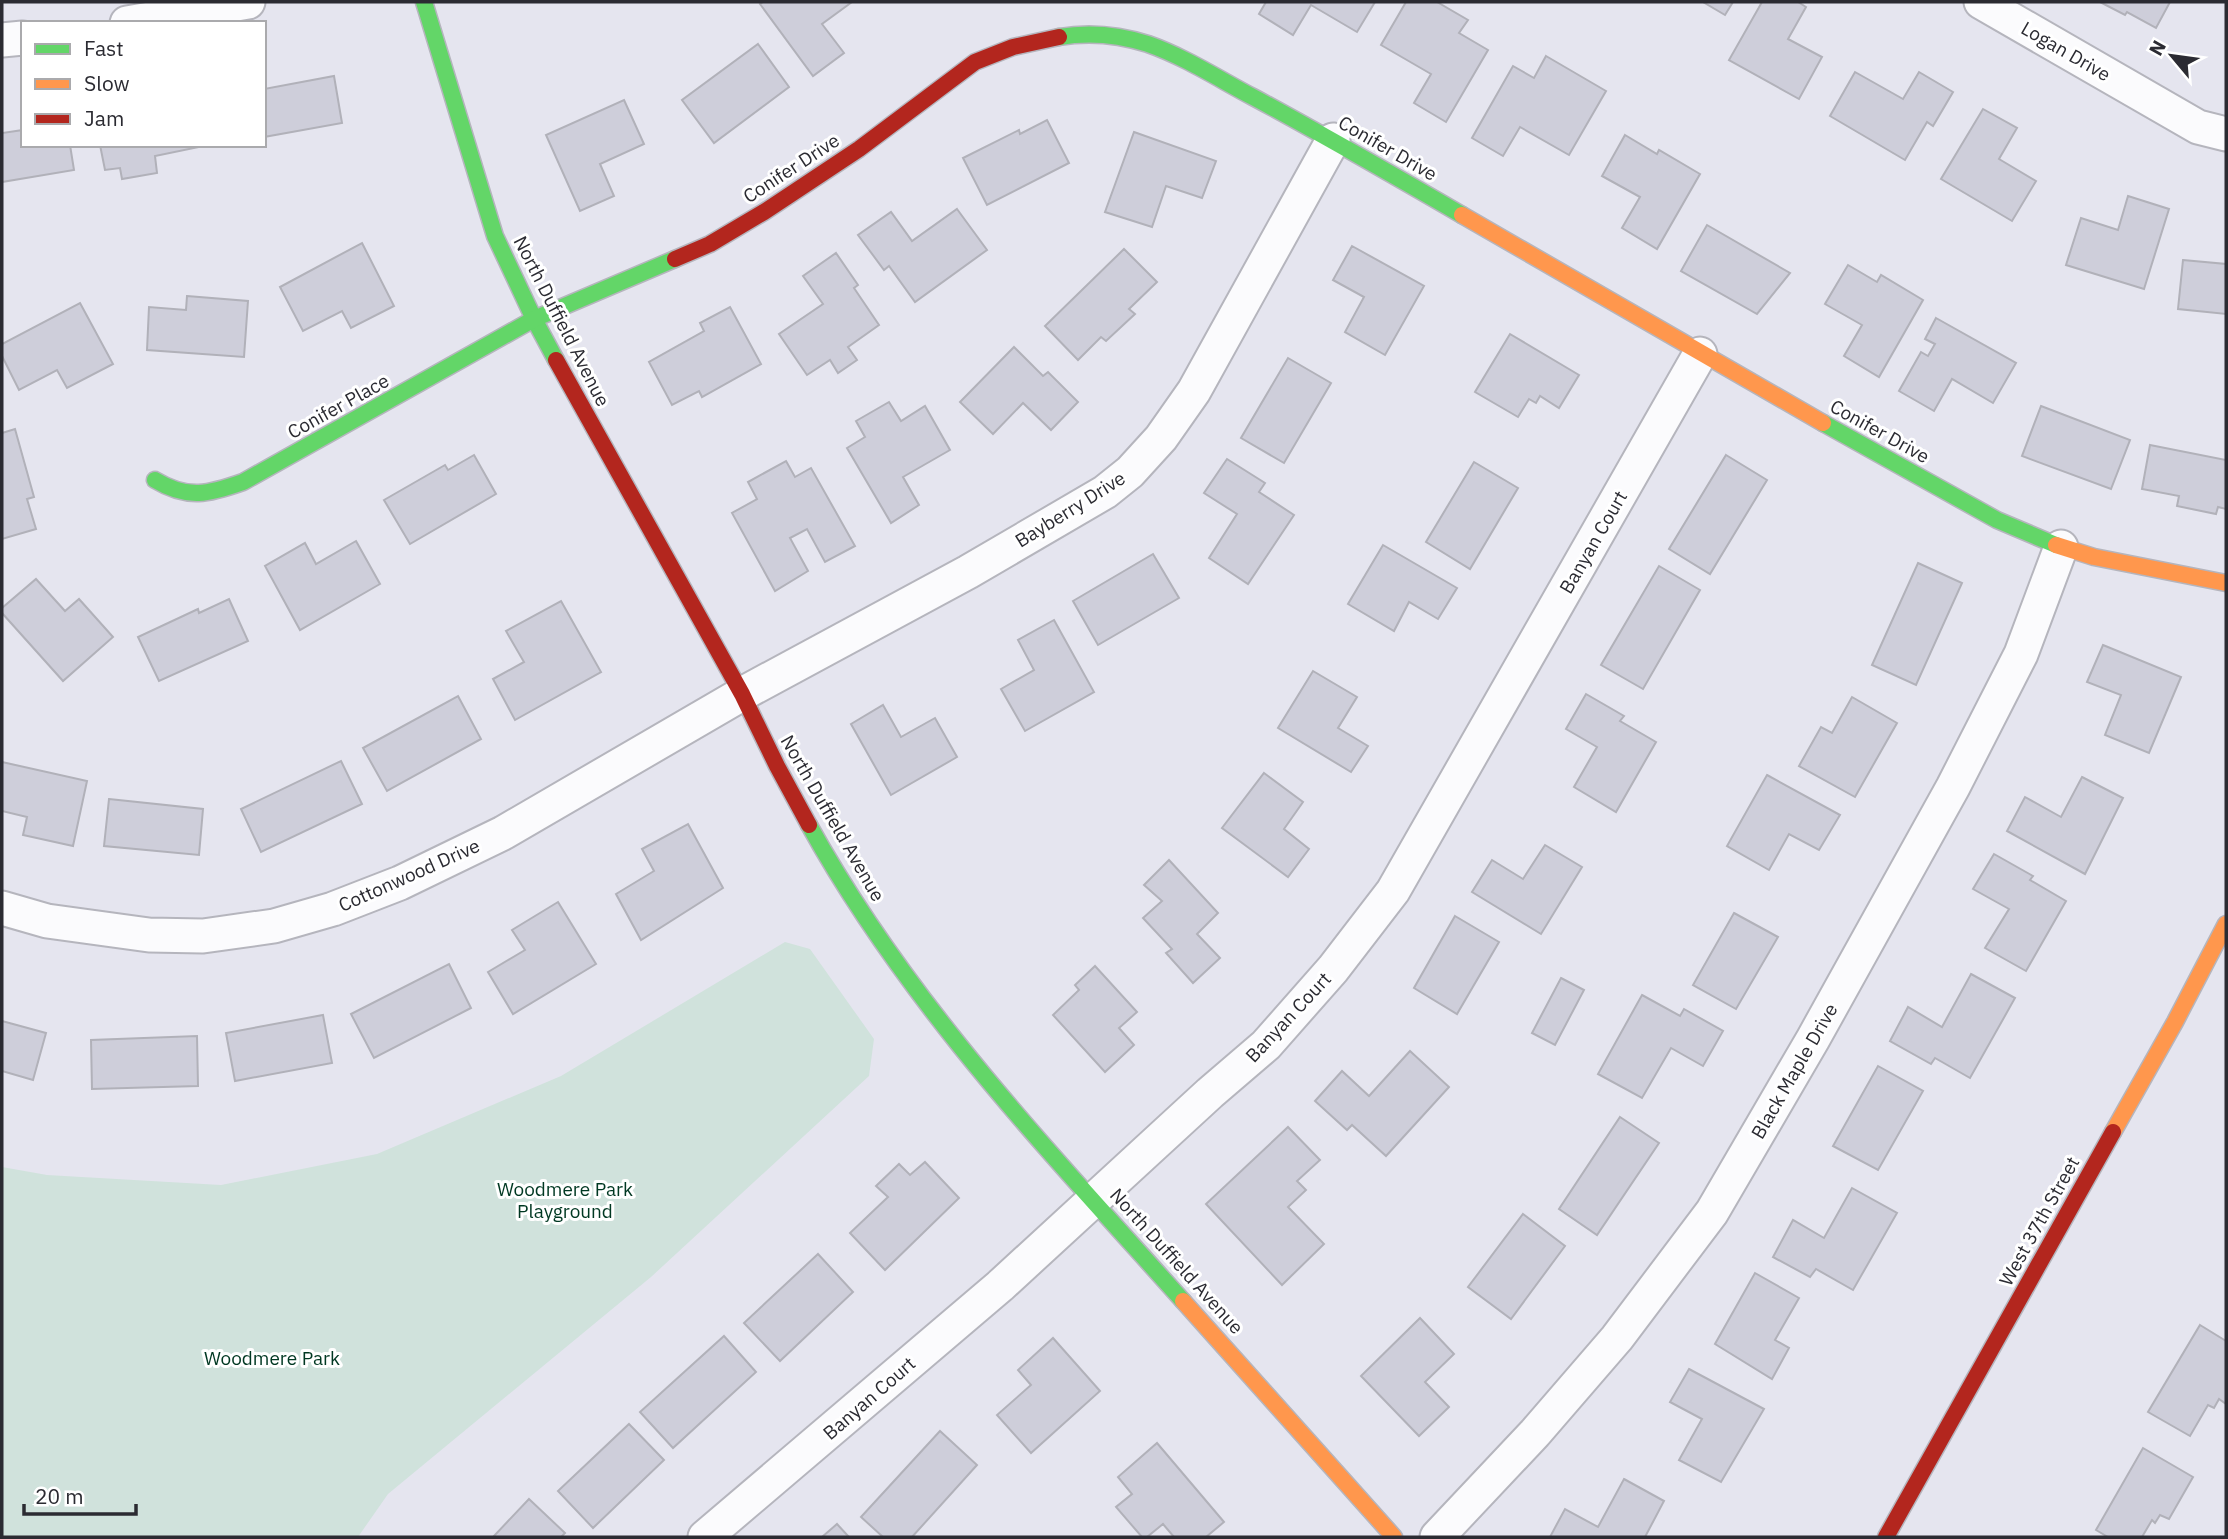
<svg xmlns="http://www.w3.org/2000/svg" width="2228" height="1539" font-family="'IBM Plex Sans',sans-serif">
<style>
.green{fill:#d0e2dc}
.building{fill:#ceceda;stroke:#b1b1b9;stroke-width:2}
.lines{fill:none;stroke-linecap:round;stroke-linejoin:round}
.street-casing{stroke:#b5b5bd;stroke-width:37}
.fast-casing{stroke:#b5b5bd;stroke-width:19}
.slow-casing{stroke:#b5b5bd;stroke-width:19}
.jam-casing{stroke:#b5b5bd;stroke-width:19}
.street{stroke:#fbfbfd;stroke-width:33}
.fast{stroke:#63d668;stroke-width:16}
.slow{stroke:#ff974d;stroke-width:16}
.jam{stroke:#b3261e;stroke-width:16}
.labels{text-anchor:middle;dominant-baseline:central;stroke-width:6;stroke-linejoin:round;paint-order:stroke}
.street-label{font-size:19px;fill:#2b2b32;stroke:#fff}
.park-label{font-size:19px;fill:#003822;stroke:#fff}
</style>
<rect width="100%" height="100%" fill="#e5e5ef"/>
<!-- green -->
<polygon class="green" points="785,942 810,949 874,1039 869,1076 651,1277 388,1494 358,1537 2,1537 2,1167 47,1175 221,1185 377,1154 561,1076"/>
<!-- building -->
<g class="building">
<polygon points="763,2 852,2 822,24 844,53 813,76 760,4"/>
<polygon points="1266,2 1375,2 1357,32 1311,5 1293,35 1259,14"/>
<polygon points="1406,2 1437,2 1468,20 1459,33 1488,50 1446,122 1414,103 1431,74 1381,45"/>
<polygon points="1703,2 1733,2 1725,15"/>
<polygon points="1762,2 1798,2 1806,7 1788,39 1822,57 1799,99 1729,60"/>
<polygon points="2100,2 2170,2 2156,28 2127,12 2125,15"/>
<polygon points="758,44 789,87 714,143 682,100"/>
<polygon points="1546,56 1606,91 1569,155 1520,127 1503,156 1472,138 1513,66 1534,78"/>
<polygon points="1855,72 1903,99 1919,72 1953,92 1933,126 1927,122 1905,160 1830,116"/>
<polygon points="334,76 342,123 264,137 264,89"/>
<polygon points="624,100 644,144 600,164 614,196 580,211 546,135"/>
<polygon points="1983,109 2017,128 1999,159 2036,181 2012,221 1941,179"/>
<polygon points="1047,120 1069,163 987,205 963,158 1019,130 1020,134"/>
<polygon points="23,130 23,145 70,145 74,170 2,182 2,133"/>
<polygon points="1134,132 1216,161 1202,198 1166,186 1152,227 1105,212"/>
<polygon points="1625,135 1657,154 1659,150 1700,174 1657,249 1622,228 1640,197 1602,176"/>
<polygon points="100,145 199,145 199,147 155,156 157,173 122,179 120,168 105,170"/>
<polygon points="2128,196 2169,209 2144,289 2066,265 2081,218 2118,230"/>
<polygon points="957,209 987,250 915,302 889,266 884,270 858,235 891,212 912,241"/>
<polygon points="1707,225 1790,273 1757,314 1681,271"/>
<polygon points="362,243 394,306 351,328 342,311 303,331 280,287"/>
<polygon points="1352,246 1424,286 1385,355 1345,332 1364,297 1333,280"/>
<polygon points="1124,249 1157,282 1129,309 1135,314 1106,341 1101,337 1078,360 1045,326"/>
<polygon points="836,253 858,285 854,288 879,325 848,347 857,360 838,373 830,360 807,375 779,334 823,304 803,276"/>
<polygon points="2183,260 2226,264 2226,314 2178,309"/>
<polygon points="1848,265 1877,282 1881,275 1923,300 1879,377 1844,356 1862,325 1825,304"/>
<polygon points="187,296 248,301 244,357 147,350 149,307 186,310"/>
<polygon points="80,303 113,364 67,388 57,370 19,390 2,356 2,344"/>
<polygon points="730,307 761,364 702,397 699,391 672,405 649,362 704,331 700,323"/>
<polygon points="1936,318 2016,363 1993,403 1952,379 1934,411 1899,391 1921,352 1928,356 1935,344 1925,339"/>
<polygon points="1510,334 1579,375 1559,408 1540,396 1536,403 1529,399 1518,417 1475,392"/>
<polygon points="1014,347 1043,376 1048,372 1078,402 1051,430 1023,403 993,434 960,402"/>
<polygon points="1288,358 1331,383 1284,463 1241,438"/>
<polygon points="889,402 901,421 925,406 950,450 903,477 919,505 891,523 847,448 865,437 856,421"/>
<polygon points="2041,406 2130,440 2111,489 2022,456"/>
<polygon points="15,429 34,497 27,499 36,529 2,539 2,433"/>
<polygon points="2150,445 2226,460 2226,509 2218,507 2216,514 2177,506 2179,496 2142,489"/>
<polygon points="474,455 496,494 410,544 384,500 445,465 448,470"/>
<polygon points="1726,455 1767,480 1710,574 1669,549"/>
<polygon points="1227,459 1265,483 1259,492 1294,515 1248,584 1209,558 1237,514 1204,493"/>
<polygon points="786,461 795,477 811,468 855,546 825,562 807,529 790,538 808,571 775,591 732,513 757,499 748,482"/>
<polygon points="1474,462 1518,488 1470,569 1426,542"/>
<polygon points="356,541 380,584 300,630 265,566 305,543 316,564"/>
<polygon points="1383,545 1457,588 1438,619 1409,602 1394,631 1348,604"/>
<polygon points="1153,554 1179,598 1098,645 1073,601"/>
<polygon points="1918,563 1962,583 1916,685 1872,665"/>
<polygon points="1659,566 1700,590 1643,689 1601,665"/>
<polygon points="36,579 65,611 79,599 113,637 63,681 2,613 2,608"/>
<polygon points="229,599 248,641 159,681 138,637 198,609 199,613"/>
<polygon points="561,601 601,672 515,720 493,679 524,662 506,631"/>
<polygon points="1054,620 1094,692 1025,731 1001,689 1034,670 1018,640"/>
<polygon points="2103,645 2181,677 2149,753 2105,735 2121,695 2087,682"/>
<polygon points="1313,671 1357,697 1338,728 1368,746 1351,772 1278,728"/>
<polygon points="1586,694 1624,716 1620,721 1656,742 1616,812 1574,787 1597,747 1566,729"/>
<polygon points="458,696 481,739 387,791 363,748"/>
<polygon points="1852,697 1897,723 1855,797 1799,766 1821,727 1832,733"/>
<polygon points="883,705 901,737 935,718 957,757 891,795 851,724"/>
<polygon points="341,761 362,804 261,852 241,809"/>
<polygon points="2,762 87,781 73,846 23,835 27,817 2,811"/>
<polygon points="1264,773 1303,802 1284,829 1309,849 1288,877 1222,828"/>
<polygon points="1767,775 1840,815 1819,850 1789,834 1769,870 1727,846"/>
<polygon points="2082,777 2123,798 2085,874 2007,831 2025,797 2061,817"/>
<polygon points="109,799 203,809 199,855 104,846"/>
<polygon points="688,824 723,888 641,940 616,894 654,871 642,849"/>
<polygon points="1545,845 1582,867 1541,934 1472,892 1492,860 1523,879"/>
<polygon points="1994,854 2033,876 2030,880 2066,901 2026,971 1985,948 2009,909 1973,889"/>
<polygon points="1169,860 1218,913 1197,934 1220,958 1193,983 1166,953 1172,949 1143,918 1162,901 1144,885"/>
<polygon points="558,902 596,964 513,1014 488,972 525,950 512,930"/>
<polygon points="1734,913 1778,937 1736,1009 1693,985"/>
<polygon points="1455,916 1499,942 1457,1014 1414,988"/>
<polygon points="449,964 471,1008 374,1058 351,1014"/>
<polygon points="1095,966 1137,1012 1119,1028 1134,1045 1105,1072 1053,1015 1079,990 1075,985"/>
<polygon points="1971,974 2015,998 1970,1078 1935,1058 1931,1064 1890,1041 1908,1007 1942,1027"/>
<polygon points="1561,978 1584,990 1555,1045 1532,1033"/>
<polygon points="1642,995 1680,1016 1684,1009 1723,1031 1703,1066 1671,1048 1642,1098 1598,1074"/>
<polygon points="323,1015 332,1063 235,1081 226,1033"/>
<polygon points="2,1021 46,1033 33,1080 2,1071"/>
<polygon points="197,1036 198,1086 92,1089 91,1040"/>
<polygon points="1410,1051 1449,1087 1386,1156 1352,1125 1347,1130 1315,1101 1342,1071 1369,1096"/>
<polygon points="1878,1066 1923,1091 1878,1170 1833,1146"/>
<polygon points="1620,1117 1659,1143 1597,1235 1559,1209"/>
<polygon points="1288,1127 1320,1160 1297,1181 1306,1190 1288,1207 1324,1244 1282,1285 1206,1204"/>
<polygon points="925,1162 959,1198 885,1270 850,1233 888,1197 876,1186 899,1164 910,1175"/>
<polygon points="1852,1188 1897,1213 1853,1290 1816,1269 1810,1277 1773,1257 1793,1220 1824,1238"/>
<polygon points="1523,1214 1565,1246 1511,1319 1468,1287"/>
<polygon points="818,1254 853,1292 780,1361 744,1323"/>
<polygon points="1755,1273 1799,1298 1775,1340 1789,1348 1772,1379 1715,1344"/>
<polygon points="1420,1318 1454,1354 1425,1382 1449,1407 1419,1436 1361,1376"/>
<polygon points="2200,1325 2226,1341 2226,1404 2219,1399 2214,1408 2208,1405 2190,1436 2148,1412"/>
<polygon points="724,1336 756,1372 673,1448 640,1412"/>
<polygon points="1053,1338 1100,1391 1031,1453 997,1415 1031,1385 1018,1370"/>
<polygon points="1689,1369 1764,1409 1721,1482 1679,1460 1702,1419 1670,1402"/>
<polygon points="629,1424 664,1460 593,1528 558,1491"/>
<polygon points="940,1431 977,1465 912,1537 883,1537 861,1517"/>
<polygon points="1157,1443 1224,1522 1206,1537 1174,1537 1163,1524 1147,1537 1142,1537 1116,1507 1132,1494 1118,1477"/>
<polygon points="2143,1448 2193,1477 2169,1519 2160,1515 2155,1523 2152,1520 2142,1537 2108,1537 2096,1530"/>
<polygon points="1624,1479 1664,1501 1645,1537 1550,1537 1565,1509 1598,1527"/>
<polygon points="529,1499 565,1533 561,1537 493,1537"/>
<polygon points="837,1524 849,1537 822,1537"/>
</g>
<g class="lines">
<defs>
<g id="street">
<polyline points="1981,2 2198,127 2226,134"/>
<polyline points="127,23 248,2"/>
<polyline points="2,40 23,38"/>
<polyline points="2,908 47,921 149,935 203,936 274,926 333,909 400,883 503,833 742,694 968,572 1105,492 1130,472 1161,438 1194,391 1333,140"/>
<polyline points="705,1537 1000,1286 1210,1093 1266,1045 1333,969 1393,891 1700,354"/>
<polyline points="1437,1537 1535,1433 1617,1338 1712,1212 1813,1039 1953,787 2021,654 2061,547"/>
</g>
<g id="fast">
<polyline points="424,2 495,236 534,319 556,360"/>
<path d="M1059 37C1088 32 1120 35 1148 44 1185 57 1219 79 1253 97 1324 135 1393 175 1462 215"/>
<polyline points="1823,423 1997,520 2056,545"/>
<path d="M155 480C188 500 209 494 243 482L534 319 675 259"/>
<path d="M809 825C908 1004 1048 1150 1183 1301"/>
</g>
<g id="slow">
<polyline points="1462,215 1823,423"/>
<polyline points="2056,545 2094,557 2226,583"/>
<polyline points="2113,1132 2175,1022 2226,924"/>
<polyline points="1183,1301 1394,1537"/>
</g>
<g id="jam">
<polyline points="675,259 710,244 764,212 859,149 975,62 1013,47 1059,37"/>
<polyline points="556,360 742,694 777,766 809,825"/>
<polyline points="1886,1537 2113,1132"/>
</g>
</defs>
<!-- street casing -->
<use href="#street" class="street-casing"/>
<!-- fast casing -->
<use href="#fast" class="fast-casing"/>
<!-- slow casing -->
<use href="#slow" class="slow-casing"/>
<!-- jam casing -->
<use href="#jam" class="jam-casing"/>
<!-- street -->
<use href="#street" class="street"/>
<!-- fast -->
<use href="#fast" class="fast"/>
<!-- slow -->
<use href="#slow" class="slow"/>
<!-- jam -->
<use href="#jam" class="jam"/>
</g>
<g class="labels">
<!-- street labels -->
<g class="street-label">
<text transform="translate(2066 51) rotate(30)">Logan Drive</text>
<text transform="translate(1388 148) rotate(30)">Conifer Drive</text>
<text transform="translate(791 168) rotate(-33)">Conifer Drive</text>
<text transform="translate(562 321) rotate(63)">North Duffield Avenue</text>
<text transform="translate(338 406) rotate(-29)">Conifer Place</text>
<text transform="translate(1880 431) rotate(29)">Conifer Drive</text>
<text transform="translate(1070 509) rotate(-32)">Bayberry Drive</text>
<text transform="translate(1593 542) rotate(-60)">Banyan Court</text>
<text transform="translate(833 818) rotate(60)">North Duffield Avenue</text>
<text transform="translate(409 875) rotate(-24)">Cottonwood Drive</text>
<text transform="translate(1288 1017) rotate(-47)">Banyan Court</text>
<text transform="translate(1794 1071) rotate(-60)">Black Maple Drive</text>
<text transform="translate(2039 1221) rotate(-61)">West 37th Street</text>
<text transform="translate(1177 1261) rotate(48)">North Duffield Avenue</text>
<text transform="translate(869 1398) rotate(-41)">Banyan Court</text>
</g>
<!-- park labels -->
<g class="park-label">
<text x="565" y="1189">Woodmere Park<tspan x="565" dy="22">Playground</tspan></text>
<text x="272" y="1358">Woodmere Park</text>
</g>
</g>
<!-- border -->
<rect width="2228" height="1539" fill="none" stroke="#2b2b32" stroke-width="7"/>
<!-- legend -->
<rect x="21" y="21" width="245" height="126" fill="#ffffff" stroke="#aaaaad" stroke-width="2"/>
<rect x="35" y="44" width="35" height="10" fill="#63d668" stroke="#aaaaad" stroke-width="2"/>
<text x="84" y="56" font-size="21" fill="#2b2b32">Fast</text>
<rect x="35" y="79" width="35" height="10" fill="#ff974d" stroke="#aaaaad" stroke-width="2"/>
<text x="84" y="91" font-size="21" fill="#2b2b32">Slow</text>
<rect x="35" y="114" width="35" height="10" fill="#b3261e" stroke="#aaaaad" stroke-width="2"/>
<text x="84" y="126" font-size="21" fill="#2b2b32">Jam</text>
<!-- north arrow -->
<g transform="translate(2172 56) rotate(299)" stroke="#ffffff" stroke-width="5" paint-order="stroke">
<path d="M0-5L12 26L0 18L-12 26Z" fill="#2b2b32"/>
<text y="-10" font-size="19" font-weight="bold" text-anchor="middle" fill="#2b2b32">N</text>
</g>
<!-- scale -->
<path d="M24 1504v10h112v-10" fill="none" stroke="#2b2b32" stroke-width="3.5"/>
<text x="35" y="1504" font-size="21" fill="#2b2b32" stroke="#ffffff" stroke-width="5" paint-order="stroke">20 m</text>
</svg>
